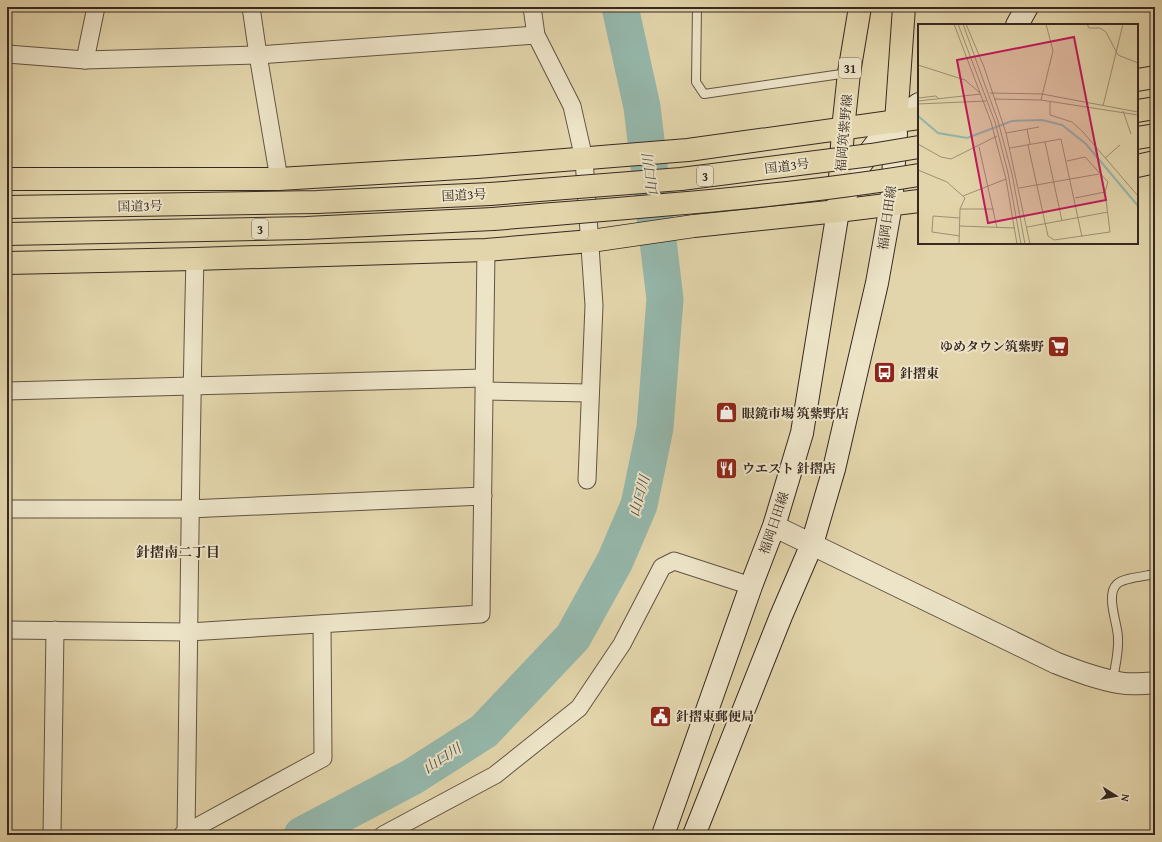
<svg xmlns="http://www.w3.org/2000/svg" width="1162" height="842" font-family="'Gentium Book Plus','Noto Serif JP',serif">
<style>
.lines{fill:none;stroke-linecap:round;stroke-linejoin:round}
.river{stroke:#95b8ac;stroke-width:37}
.service-casing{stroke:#625444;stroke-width:10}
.minor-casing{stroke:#625444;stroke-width:19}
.tertiary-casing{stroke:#625444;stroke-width:23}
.secondary-casing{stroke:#372922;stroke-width:24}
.primary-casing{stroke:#372922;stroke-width:24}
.trunk-casing{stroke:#372922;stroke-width:24}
.service{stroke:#ede4c8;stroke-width:8}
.minor{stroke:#ede4c8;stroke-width:17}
.tertiary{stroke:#ede4c8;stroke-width:21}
.secondary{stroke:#ede4c8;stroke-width:22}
.primary{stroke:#e3d5ab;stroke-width:22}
.trunk{stroke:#e3d5ab;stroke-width:22}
.trunk-bridge-casing{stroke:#372922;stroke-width:24;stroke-linecap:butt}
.trunk-bridge{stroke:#e3d5ab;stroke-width:22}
.labels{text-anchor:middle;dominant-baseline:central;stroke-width:4;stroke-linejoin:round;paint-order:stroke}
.shield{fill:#ede4c8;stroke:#6e6154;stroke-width:1}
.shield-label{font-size:12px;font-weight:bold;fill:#372922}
.street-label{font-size:13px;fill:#372922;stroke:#ede4c8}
.poi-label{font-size:13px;font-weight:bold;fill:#372922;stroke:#ede4c8;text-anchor:start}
.water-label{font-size:14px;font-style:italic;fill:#4e4d44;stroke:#ede4c8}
.neighbourhood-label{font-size:14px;font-weight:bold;fill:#372922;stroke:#ede4c8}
.inset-river{fill:none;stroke:#95b8ac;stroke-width:2}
.inset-road{fill:none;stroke:#9e9074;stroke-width:1}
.view{fill:#c2185b;fill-opacity:0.15;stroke:#c2185b;stroke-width:2}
.inset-edge{fill:none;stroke:#372922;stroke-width:2}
</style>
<rect width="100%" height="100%" fill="#e3d5ab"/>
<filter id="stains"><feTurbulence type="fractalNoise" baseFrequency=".005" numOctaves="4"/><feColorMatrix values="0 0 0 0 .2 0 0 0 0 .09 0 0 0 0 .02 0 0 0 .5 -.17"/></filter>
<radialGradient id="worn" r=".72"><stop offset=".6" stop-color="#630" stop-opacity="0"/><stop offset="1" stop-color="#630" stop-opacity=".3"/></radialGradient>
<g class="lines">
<!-- river -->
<polyline class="river" points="302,835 412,777 484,731 573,637 615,561 639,505 655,428 665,299 642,107 620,7"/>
<defs>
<g id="service">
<polyline points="697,7 696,82 704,94 848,73"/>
<path d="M1113 680C1115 666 1119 652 1118 638 1118 624 1105 595 1117 584 1123 578 1146 576 1155 574"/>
</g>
<g id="minor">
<polyline points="251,7 258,55 279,179"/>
<polyline points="532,7 536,35 572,106 584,159 594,305 587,480"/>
<polyline points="7,54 85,60 258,55 536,35"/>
<polyline points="85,60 96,7"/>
<polyline points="7,391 484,378"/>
<polyline points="485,391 590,393"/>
<polyline points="7,509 189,509 483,496"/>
<polyline points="7,630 189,632 481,614 486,250"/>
<path d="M186 832C189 641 190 450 195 259"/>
<polyline points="52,835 55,630"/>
<polyline points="182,835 323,758 322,624"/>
<polyline points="383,835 495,775 579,708 622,644 662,567 674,561 751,586"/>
</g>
<path id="tertiary" d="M774 526 1056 663C1077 671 1098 679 1121 683 1132 685 1144 683 1155 683"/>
<g id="secondary">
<polyline points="1017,25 1027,7"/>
<polyline points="663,835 751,586 774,526 802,433 838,211 860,165 879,140 896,122 919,104"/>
<polyline points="694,835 781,616 812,544 834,469 877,283 891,205 896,133"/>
</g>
<g id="primary">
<polyline points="896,122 904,7"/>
<polyline points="838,211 843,129 849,73 860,7"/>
</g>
<g id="trunk">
<polyline points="1137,80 1155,77"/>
<polyline points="1137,111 1155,108"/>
<polyline points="1137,138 1155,135"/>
<polyline points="1137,166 1155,162"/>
<polyline points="7,179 279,179 477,167 688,150 919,118"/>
<polyline points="7,207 317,202 490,194"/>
<polyline points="7,234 306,228 493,219"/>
<polyline points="7,263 195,259 486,250 591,241 694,226 838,211 919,201"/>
</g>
</defs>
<!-- service casing -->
<use href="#service" class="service-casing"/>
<!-- minor casing -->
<use href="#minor" class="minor-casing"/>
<!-- tertiary casing -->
<use href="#tertiary" class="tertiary-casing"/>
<!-- secondary casing -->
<use href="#secondary" class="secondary-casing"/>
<!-- primary casing -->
<use href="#primary" class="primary-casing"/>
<!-- trunk casing -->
<use href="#trunk" class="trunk-casing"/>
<!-- service -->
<use href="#service" class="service"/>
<!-- minor -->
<use href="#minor" class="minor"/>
<!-- tertiary -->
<use href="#tertiary" class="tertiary"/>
<!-- secondary -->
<use href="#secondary" class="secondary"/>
<!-- primary -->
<use href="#primary" class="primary"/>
<!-- trunk -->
<use href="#trunk" class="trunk"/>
<defs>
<g id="trunk-bridge">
<polyline points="490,194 681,179 871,155 919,147"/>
<path d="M493 219C636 207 778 198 919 175"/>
</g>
</defs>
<!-- trunk-bridge casing -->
<use href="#trunk-bridge" class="trunk-bridge-casing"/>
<!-- trunk-bridge -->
<use href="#trunk-bridge" class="trunk-bridge"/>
</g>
<!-- icons -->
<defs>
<symbol id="supermarket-square" viewBox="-11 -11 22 22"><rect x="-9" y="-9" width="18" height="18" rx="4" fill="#8f2418" stroke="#ede4c8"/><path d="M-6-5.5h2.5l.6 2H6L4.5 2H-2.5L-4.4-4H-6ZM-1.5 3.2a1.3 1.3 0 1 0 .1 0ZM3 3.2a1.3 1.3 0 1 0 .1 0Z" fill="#fff"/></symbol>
<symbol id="bus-square" viewBox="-11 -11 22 22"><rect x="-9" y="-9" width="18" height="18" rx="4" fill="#8f2418" stroke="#ede4c8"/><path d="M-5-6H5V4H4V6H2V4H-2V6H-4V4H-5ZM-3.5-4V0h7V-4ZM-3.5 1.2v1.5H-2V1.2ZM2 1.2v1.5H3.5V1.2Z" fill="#fff"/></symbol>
<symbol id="shop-square" viewBox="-11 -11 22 22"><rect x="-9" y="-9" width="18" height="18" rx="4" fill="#8f2418" stroke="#ede4c8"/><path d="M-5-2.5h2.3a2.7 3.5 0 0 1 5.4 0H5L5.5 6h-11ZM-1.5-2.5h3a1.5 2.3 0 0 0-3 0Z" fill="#fff"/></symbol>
<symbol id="restaurant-square" viewBox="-11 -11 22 22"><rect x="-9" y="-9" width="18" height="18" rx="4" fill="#8f2418" stroke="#ede4c8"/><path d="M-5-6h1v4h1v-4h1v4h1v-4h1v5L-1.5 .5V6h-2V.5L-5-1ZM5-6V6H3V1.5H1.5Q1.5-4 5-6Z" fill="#fff"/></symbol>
<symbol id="civic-square" viewBox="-11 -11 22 22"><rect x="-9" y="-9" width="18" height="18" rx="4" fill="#8f2418" stroke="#ede4c8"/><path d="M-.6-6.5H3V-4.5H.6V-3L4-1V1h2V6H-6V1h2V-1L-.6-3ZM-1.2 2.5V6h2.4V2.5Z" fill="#fff"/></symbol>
</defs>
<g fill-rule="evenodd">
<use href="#supermarket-square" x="1046" y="334" width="25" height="25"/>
<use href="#bus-square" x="872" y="360" width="25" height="25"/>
<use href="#shop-square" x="714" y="400" width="25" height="25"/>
<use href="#restaurant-square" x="714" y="456" width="25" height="25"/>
<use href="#civic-square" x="648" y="704" width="25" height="25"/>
</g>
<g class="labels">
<!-- shield labels -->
<g class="shield">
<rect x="839" y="58" width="22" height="20" rx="3"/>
<rect x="697" y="166" width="16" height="20" rx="3"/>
<rect x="252" y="219" width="16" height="20" rx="3"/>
</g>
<g class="shield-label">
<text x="850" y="68">31</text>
<text x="705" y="176">3</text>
<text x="260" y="229">3</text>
</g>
<!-- street labels -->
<g class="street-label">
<text transform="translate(844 133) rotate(-85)">福岡筑紫野線</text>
<text transform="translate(787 166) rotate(-7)">国道3号</text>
<text transform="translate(464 195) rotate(-3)">国道3号</text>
<text transform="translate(140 206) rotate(-1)">国道3号</text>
<text transform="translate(887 218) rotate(-82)">福岡日田線</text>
<text transform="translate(774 523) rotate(-71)">福岡日田線</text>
</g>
<!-- poi labels -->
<g class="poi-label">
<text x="1044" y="346" text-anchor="end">ゆめタウン筑紫野</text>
<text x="900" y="373">針摺東</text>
<text x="742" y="413">眼鏡市場 筑紫野店</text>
<text x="742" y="468">ウエスト 針摺店</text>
<text x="676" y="716">針摺東郵便局</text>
</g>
<!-- water labels -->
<g class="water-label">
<text transform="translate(650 175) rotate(-97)">山口川</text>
<text transform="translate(639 496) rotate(-74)">山口川</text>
<text transform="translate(442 758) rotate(-33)">山口川</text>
</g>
<!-- neighbourhood labels -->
<g class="neighbourhood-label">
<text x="178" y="552">針摺南二丁目</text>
</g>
</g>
<!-- overview -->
<g transform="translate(918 24)">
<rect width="220" height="220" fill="#e3d5ab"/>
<path class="inset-river" d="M0 92 20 109 49 114 94 97 124 96 144 101 168 120 220 182"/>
<path class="inset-road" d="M36 0 73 98 88 155 99 220M40 0 77 98 90 149 103 220M45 0 80 97 94 150 107 220M48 0 66 43 88 109 112 220M169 0 171 4H182L188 8 200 31 220 39M0 41 47 56 62 69M72 69 124 70 220 88M0 74 18 72 21 75M76 75 123 76 220 91M123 76 135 27 128 0M0 77 63 70M132 78V91L154 98 165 108 220 172M0 80 68 77M185 82 205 0M205 87 213 110M109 105 112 120M88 109 121 103M127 118 144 197M0 120 23 133 33 135 79 112M110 121 130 212 136 216 192 208 187 168 190 158 167 133 149 137M61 123 79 204M92 124 143 115 164 213M187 134 202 121M0 146 29 158 47 174 42 185 41 220M101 164 181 150M45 172 88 155M157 174 187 168M42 185H76M42 202 97 204M109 203 190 188M42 212 14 208 15 192 42 194"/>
<path class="view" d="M156 13 188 176 70 199 39 36Z"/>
<rect width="220" height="220" class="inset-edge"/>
</g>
<!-- margin -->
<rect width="1162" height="842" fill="none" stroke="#e3d5ab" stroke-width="24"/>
<rect x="8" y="8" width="1146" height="826" fill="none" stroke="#372922" stroke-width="2"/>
<rect x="12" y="12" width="1138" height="818" fill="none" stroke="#372922"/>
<!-- north arrow -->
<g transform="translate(1116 796) rotate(101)" stroke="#ede4c8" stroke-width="3" paint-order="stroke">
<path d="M0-3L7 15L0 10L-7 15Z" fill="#372922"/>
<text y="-6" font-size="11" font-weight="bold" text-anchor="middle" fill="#372922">N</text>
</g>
<rect width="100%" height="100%" filter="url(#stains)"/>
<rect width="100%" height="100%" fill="url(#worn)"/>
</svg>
